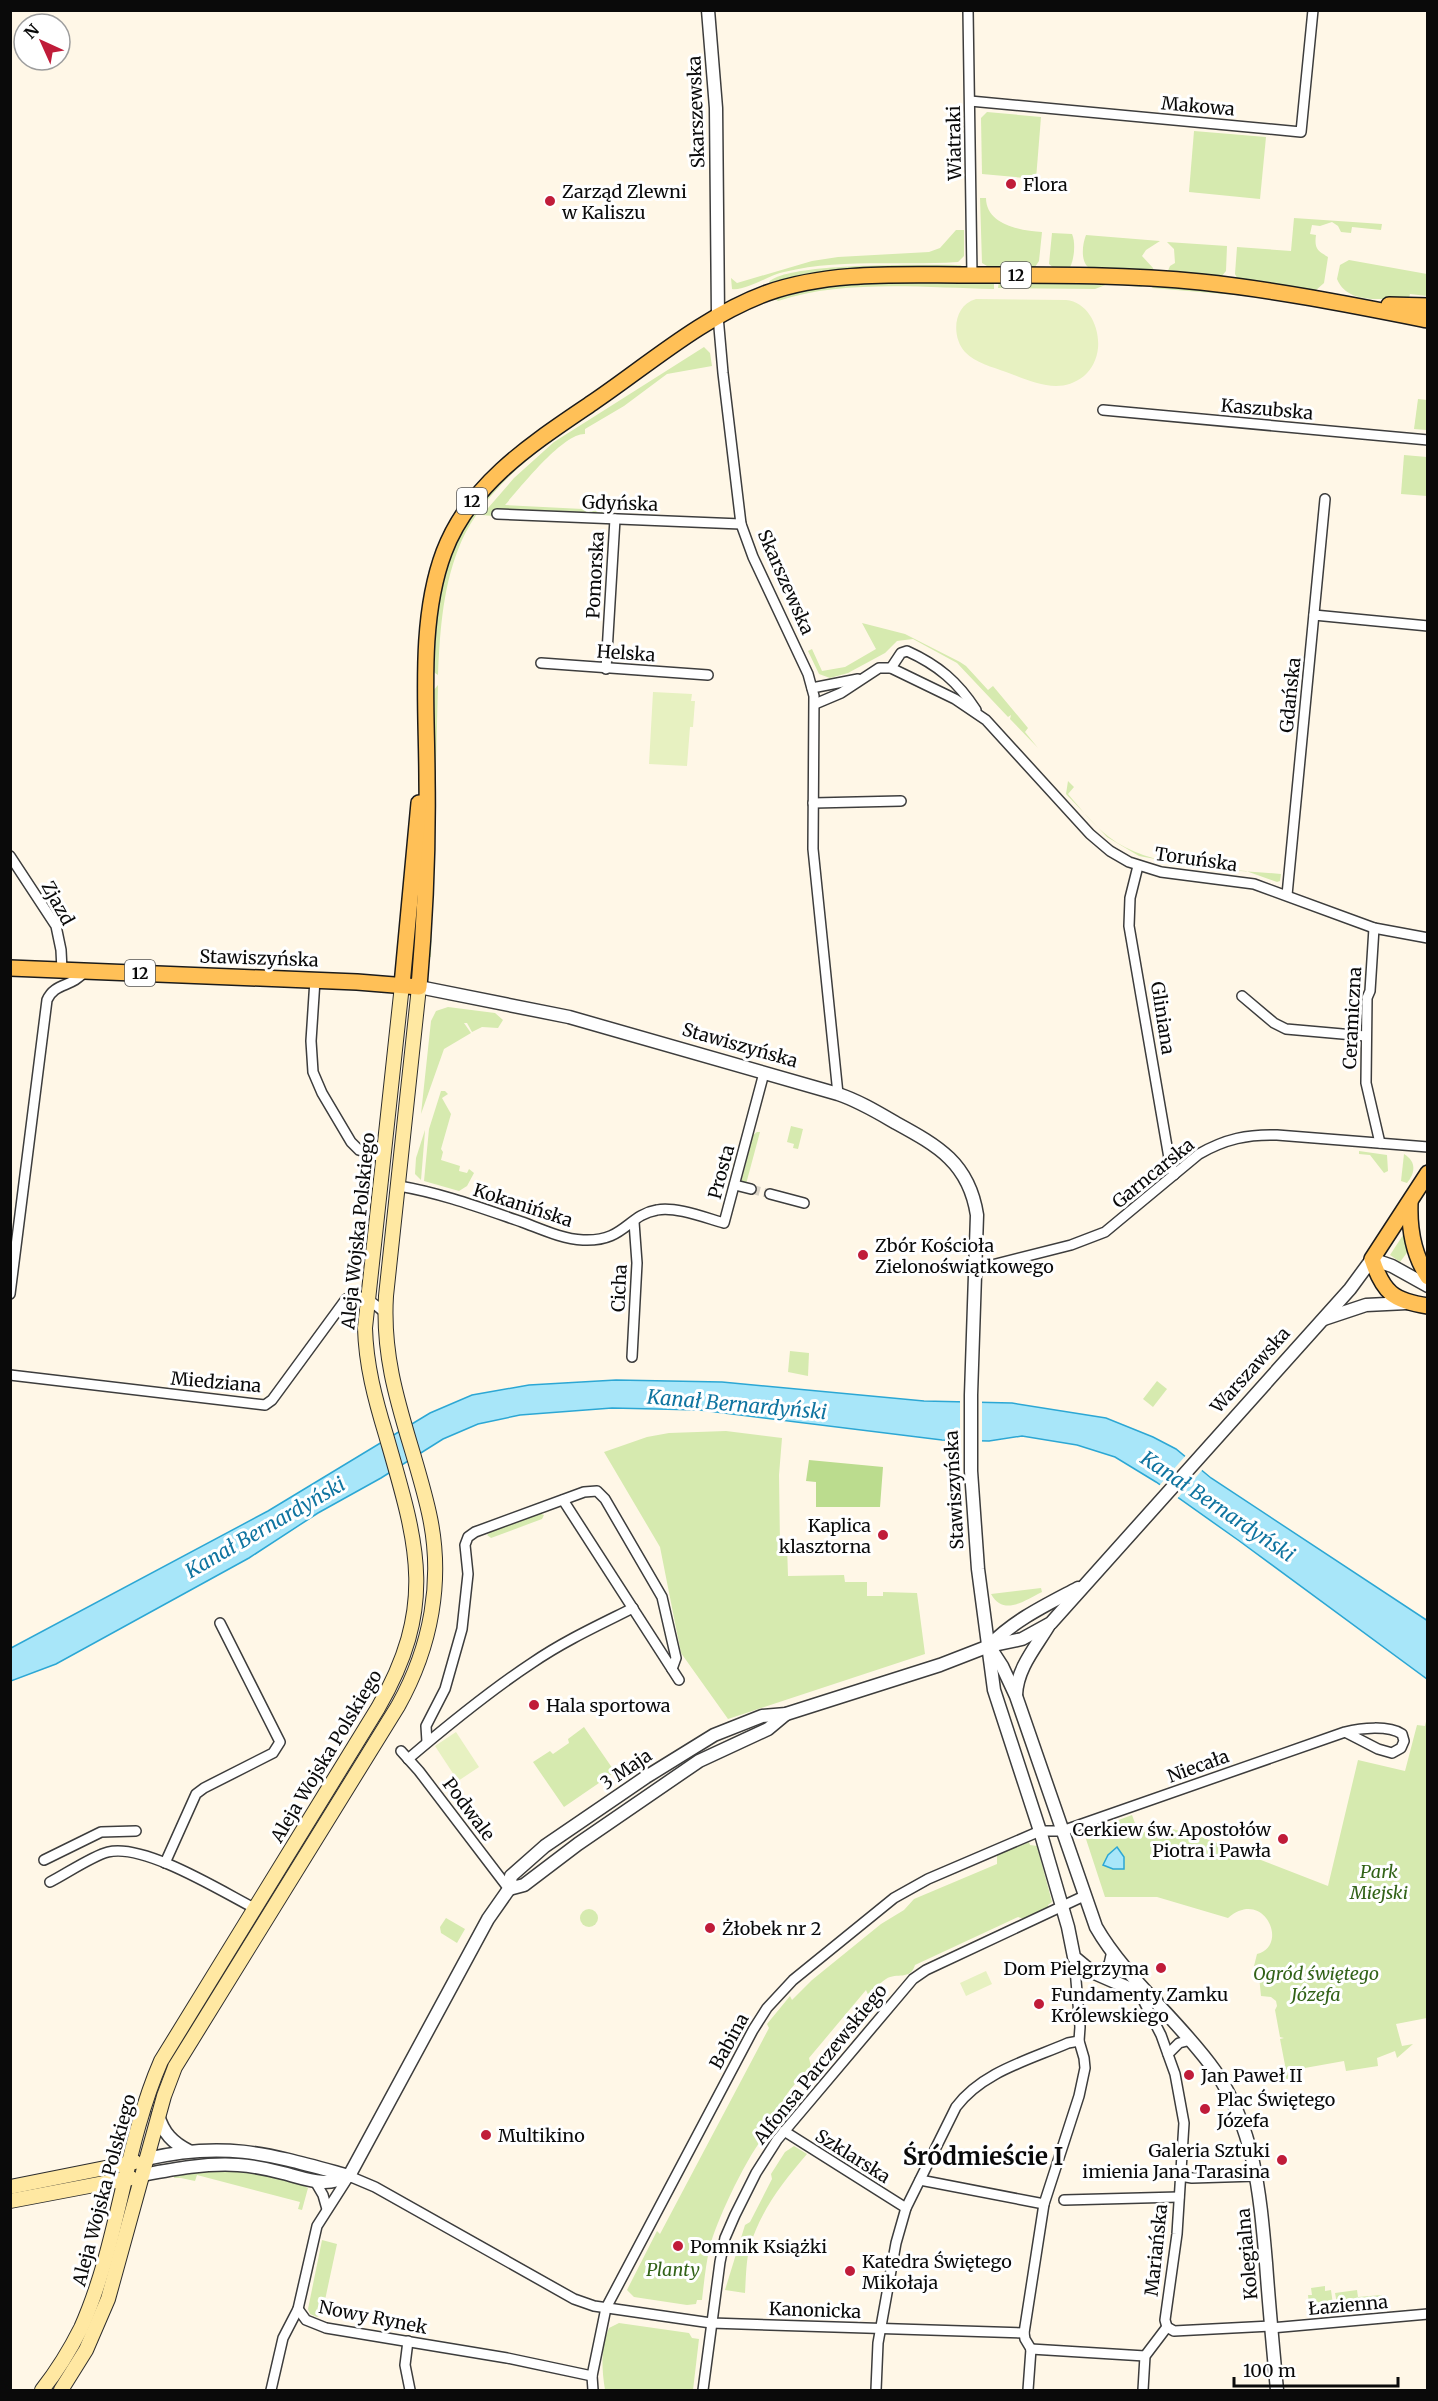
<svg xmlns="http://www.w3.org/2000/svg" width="1438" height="2401" font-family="Merriweather,serif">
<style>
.green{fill:#d6eaaf}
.forest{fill:#bbdc8e}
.pitch{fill:#e7f1c1}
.water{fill:#a8e6f9;stroke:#2ca7d4;stroke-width:1.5}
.pier{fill:#fff7e7}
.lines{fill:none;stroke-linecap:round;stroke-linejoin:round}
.minor-tunnel{stroke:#dad3c6;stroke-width:9;stroke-dasharray:9 4.5;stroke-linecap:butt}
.minor-casing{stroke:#3d3d3d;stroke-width:12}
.tertiary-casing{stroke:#3d3d3d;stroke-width:15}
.secondary-casing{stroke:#2c2c2c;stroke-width:16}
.primary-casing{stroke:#1b1b1b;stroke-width:18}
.minor{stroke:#fff;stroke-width:9}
.tertiary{stroke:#fff;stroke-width:12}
.secondary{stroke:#ffe8a2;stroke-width:14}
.primary{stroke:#ffc057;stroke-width:15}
.poi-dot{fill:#c01c39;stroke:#fff;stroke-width:2}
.labels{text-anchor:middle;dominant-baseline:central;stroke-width:6;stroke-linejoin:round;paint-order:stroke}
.shield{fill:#fff;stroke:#545454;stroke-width:1.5}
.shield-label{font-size:16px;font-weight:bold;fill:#0a0a0a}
.street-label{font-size:18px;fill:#0a0a0a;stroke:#fff}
.poi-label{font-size:18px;fill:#0a0a0a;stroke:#fff;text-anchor:start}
.park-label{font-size:18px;font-style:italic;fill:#326318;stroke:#fff}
.water-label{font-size:20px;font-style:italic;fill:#0f74a0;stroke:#fff}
.district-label{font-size:24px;font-weight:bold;fill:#0a0a0a;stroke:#fff}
</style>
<rect width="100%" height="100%" fill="#fff7e7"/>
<!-- green -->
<g class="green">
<polygon points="987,112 1041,117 1036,179 982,174 981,118"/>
<polygon points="1194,131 1266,137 1260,199 1189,192"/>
<path d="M980 198H986C986 225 1022 231 1042 232L1039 261 1035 267 999 269V266H987L982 263Z"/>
<path d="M1294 218 1382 224 1381 230 1352 227 1351 233 1341 232 1338 226 1332 222 1320 226 1312 225 1310 234 1316 235C1314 249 1318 251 1328 257L1324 283 1315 291 1237 278 1235 274 1237 247 1291 251Z"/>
<path d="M956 230H964V256L958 262C900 266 840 258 784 272 769 275 746 291 732 289L731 278 737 283 812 261 838 257 929 252 940 248Z"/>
<path d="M1052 233 1072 234C1076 243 1074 260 1070 267L1055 269 1049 264Z"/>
<path d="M1086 235 1160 241 1146 250 1142 256 1153 268 1154 272 1091 269C1080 264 1082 245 1086 235Z"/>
<polygon points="1167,242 1227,246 1226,271 1221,277 1167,273 1170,266 1175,263 1174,249"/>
<path d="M1349 260 1427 274V296L1410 294 1409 298C1386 298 1348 306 1337 279L1340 265Z"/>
<path d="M962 265 955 269 802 275 770 284 769 282C788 262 929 265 962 265Z"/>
<path d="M869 281H989L990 284H994V289C925 288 844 279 778 301L775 299 817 288Z"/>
<polygon points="999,281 1141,284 1142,287 1108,284 1095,289 998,288"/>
<polygon points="1154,285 1257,296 1259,297 1152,288"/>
<path d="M704 347 710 353 712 366 667 374 624 406 585 429V434C563 433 520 488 505 505L603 510V514L497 511 496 518 493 516 482 515 514 478 554 442Z"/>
<polygon points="1418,399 1427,400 1427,430 1414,429"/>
<path d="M600 409C550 439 487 485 462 540 443 583 440 629 438 675L435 673 433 669C436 591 445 534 503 477 512 467 525 460 535 452 557 436 576 421 600 409Z"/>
<polygon points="1404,455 1427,457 1427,496 1401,494"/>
<polygon points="862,623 905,634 960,662 966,666 988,690 993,686 1028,728 1025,732 1038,748 1010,719 1011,715 1008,717 957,663 913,639 897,641 885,653 848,673 830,678 819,674 808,651 812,649 822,671 845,667 876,649"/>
<polygon points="438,685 431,957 425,957 433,691"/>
<path d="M1068 781 1074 787 1068 794C1081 809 1093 825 1109 837 1151 870 1228 869 1281 874L1280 881 1277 882 1246 871 1205 868 1139 856 1107 837 1066 794Z"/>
<polygon points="448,1007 495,1013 503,1020 498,1028 482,1027 472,1032 467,1023 464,1023 471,1033 444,1049 421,1114 431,1021 436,1011"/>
<polygon points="441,1091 445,1091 448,1094 442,1098 451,1114 441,1149 443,1152 441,1160 460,1166 459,1171 467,1173 469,1169 474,1173 467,1186 459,1191 424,1181 429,1129"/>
<polygon points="791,1126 803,1129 798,1149 793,1148 794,1144 787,1142"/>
<polygon points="425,1130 425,1131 421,1180 415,1174 416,1158"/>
<polygon points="757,1132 760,1132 746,1184 741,1183 753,1135"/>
<polygon points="1359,1151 1387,1155 1388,1171 1384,1173 1370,1155 1359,1154"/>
<path d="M1404 1154C1417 1162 1415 1173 1407 1183L1401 1181Z"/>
<polygon points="1405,1232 1409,1250 1400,1262 1390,1255"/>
<polygon points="790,1351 809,1353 808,1376 788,1372"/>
<polygon points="1157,1381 1167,1389 1153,1407 1143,1399"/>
<polygon points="726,1431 782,1438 779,1475 780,1545 787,1545 788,1576 844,1575 845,1582 867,1582 867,1596 883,1596 883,1592 917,1593 925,1654 728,1719 681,1653 660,1547 604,1452 647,1437 669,1433"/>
<polygon points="539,1513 544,1515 542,1519 491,1538 487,1535 490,1532"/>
<path d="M1041 1588 1042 1592C1025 1600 1004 1617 991 1594Z"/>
<path d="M1427 1717V2018L1396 2024 1402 2046 1413 2044 1397 2058 1395 2051 1377 2058 1378 2066 1346 2071 1344 2061 1288 2071V2079L1281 2080 1280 2072 1285 2065 1280 2039 1284 2038 1280 2037 1275 2010 1277 2006 1276 2001 1271 1997 1261 1996 1259 1976 1262 1968 1254 1966 1257 1954C1290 1946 1264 1887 1228 1918L1157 1897H1105L1084 1833 1132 1815 1139 1834 1161 1826 1196 1835 1328 1886 1358 1760 1405 1771 1417 1725 1425 1726Z"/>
<polygon points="584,1727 615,1772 564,1807 533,1762 550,1751 553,1754 569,1743 568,1739"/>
<path d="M1029 1842 1030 1845 1037 1846 1052 1902 1048 1905 1049 1908 1024 1919 1018 1917 915 1965C910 1981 897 1972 886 1979 879 1983 874 1991 869 1997L866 1990 809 2058 811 2066C798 2082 776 2099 779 2121 756 2134 717 2219 710 2246 706 2263 704 2282 702 2300H697L696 2304 687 2305 634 2297 627 2290 630 2284 657 2231 660 2234 769 2028 767 2024 790 1996 792 2000 812 1980 881 1924 904 1910 914 1899 997 1864V1855Z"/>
<circle cx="589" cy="1918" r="9"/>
<polygon points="446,1918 465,1929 457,1943 441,1933 440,1927"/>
<path d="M794 2146 807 2154C783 2182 761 2210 750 2246 746 2260 746 2278 745 2293L725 2290 745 2225 750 2222 772 2179 771 2174 785 2152Z"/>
<path d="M213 2171C244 2170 275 2175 304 2186L308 2188 302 2210 298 2209 300 2202 197 2175 195 2181 181 2178H174V2176Z"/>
<polygon points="322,2240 337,2244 322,2314 317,2317 310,2314 308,2309"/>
<polygon points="1325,2286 1325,2291 1331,2290 1334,2312 1310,2315 1308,2295 1312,2295 1311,2288"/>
<polygon points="1357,2290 1358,2297 1382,2295 1383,2307 1366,2311 1363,2310 1339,2314 1335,2293"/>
<path d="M619 2323 689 2333 692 2338 699 2339 693 2390H605C602 2370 600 2348 609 2328Z"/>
</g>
<!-- forest -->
<polygon class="forest" points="809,1460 883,1467 880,1507 816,1507 816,1482 806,1481"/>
<!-- pitch -->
<g class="pitch">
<path d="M976 299 1066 300C1088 302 1100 327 1098 348 1097 359 1092 369 1084 376 1059 396 1032 381 1006 372 993 367 975 363 965 352 951 337 953 305 976 299Z"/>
<polygon points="653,692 692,694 691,701 695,701 693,727 690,727 687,766 649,764"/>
<polygon points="456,1732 479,1767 458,1781 435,1746"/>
<polygon points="986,1971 992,1984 966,1996 960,1983"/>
</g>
<!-- water -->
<g class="water">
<polygon points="616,1380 722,1382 924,1401 1012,1403 1106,1418 1153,1437 1176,1449 1211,1478 1428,1621 1427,1679 1238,1540 1156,1482 1115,1457 1077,1445 1022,1436 989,1441 942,1440 700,1410 612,1408 520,1415 478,1424 443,1439 381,1478 318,1513 249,1558 56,1664 11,1681 11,1648 268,1511 430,1413 472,1395 529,1385"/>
<polygon points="1117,1847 1124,1857 1124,1869 1113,1869 1103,1865 1108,1855"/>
</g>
<!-- pier -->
<g class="pier">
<rect x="960" y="1399" width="22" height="45"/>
<polygon points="1187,1454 1204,1468 1176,1500 1158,1487"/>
</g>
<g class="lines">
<!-- minor-tunnel -->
<polyline class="minor-tunnel" points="751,1189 770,1194"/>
<defs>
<g id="minor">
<polyline points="968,10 972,275"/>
<polyline points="970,101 1301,132 1313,10"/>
<polyline points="718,316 723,373 741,524 753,557 808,674 814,696 813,849 838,1094"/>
<polyline points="1103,410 1428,440"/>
<polyline points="497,514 741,524"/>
<polyline points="1314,615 1428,626"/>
<polyline points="541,663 708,675"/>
<path d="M891 668 901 653 907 651C938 665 958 682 976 710"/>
<polyline points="606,669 615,519"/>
<polyline points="812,688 858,679"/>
<polyline points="815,704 841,693 879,668 891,668 955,699 986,720 1090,834 1110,851 1129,862 1161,872 1254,884 1374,928 1428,938"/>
<polyline points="813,803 901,801"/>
<polyline points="10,856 56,926 61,950 62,970"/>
<polyline points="1138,866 1130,898 1129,926 1169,1158 1174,1175"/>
<polyline points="1287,895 1325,499"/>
<polyline points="1374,928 1370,991 1367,998 1366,1083 1380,1143"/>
<polyline points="315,980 311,1041 313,1072 322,1093 351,1142 359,1150 384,1158"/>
<polyline points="1242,996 1274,1023 1286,1029 1365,1036"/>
<polyline points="735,1185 751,1189"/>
<path d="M399 1186C441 1193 481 1208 522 1222 541 1229 562 1239 583 1240 625 1242 627 1215 657 1210 675 1206 706 1218 724 1223L764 1073"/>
<polyline points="770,1194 804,1203"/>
<path d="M976 1269 1071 1245 1105 1232 1199 1154C1225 1139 1248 1134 1277 1135L1428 1147"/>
<path d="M10 1294 47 1000C55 982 72 988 85 971"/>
<polyline points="632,1357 637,1263 634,1222"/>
<path d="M10 1375 265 1405 272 1400 346 1299C363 1292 372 1302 385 1313"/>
<polyline points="563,1500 679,1680"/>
<polyline points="427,1742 426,1726 445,1689 462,1629 468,1574 465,1545 468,1537 475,1532 584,1492 597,1491 605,1499 662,1597 676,1658 672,1669"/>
<polyline points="401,1751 419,1771 509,1889"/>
<path d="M408 1759C448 1725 488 1692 532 1663 564 1641 599 1625 633 1608"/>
<polyline points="44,1860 101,1832 136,1831"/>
<polyline points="165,1863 196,1794 204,1788 273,1753 280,1742 220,1623"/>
<path d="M50 1882C66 1874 92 1856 108 1852 144 1843 221 1891 254 1908"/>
<polyline points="1099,1975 1109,1964 1112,1951"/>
<polyline points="1139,1992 1161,2035 1175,2074 1184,2123 1177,2234 1165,2320 1167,2327"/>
<polyline points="1168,2054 1179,2043 1191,2040"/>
<polyline points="784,2131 906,2208"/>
<polyline points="1180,2176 1192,2178 1257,2176"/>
<polyline points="920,2180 1044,2204"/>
<polyline points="316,2183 323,2195 327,2209"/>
<polyline points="1064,2200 1179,2197"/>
<polyline points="298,2309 306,2320 326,2328 507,2358 592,2376"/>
<polyline points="1167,2327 1174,2331 1271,2326"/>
<polyline points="1271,2328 1428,2314"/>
<polyline points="408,2341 405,2365 410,2390"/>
<polyline points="1031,2349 1025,2339 1024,2333 1044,2204 1079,2096 1085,2068 1084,2058 1079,2041 1080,2027 1074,1957"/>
<polyline points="1031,2349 1145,2356"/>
<polyline points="271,2390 283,2338 298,2309 317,2226 349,2176 375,2187 574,2299 594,2306 711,2323 1024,2333"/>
<path d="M593 2390 592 2376 606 2308 753 2030 767 2008 793 1980 894 1898 928 1879 1040 1831H1062L1345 1732C1361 1728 1388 1725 1402 1734L1404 1741 1401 1748 1392 1753 1378 1749 1345 1732"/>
<polyline points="703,2390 720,2262 725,2238 735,2215 756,2173 777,2140 913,1979 926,1970 1084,1896"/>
<path d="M876 2390 878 2343 896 2243 906 2208 956 2107C982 2072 1029 2060 1068 2043L1079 2041"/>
<polyline points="1028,2390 1031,2349"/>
<polyline points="1143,2390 1145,2356 1167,2327"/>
</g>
<g id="tertiary">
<polyline points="708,10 716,108 718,316"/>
<path d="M419 987 569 1017 838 1094C859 1101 877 1112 896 1123 938 1146 969 1163 977 1215L971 1395V1471L978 1569 994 1690 1040 1831 1068 1927 1074 1957 1092 1972 1156 2000"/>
<polyline points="1324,1319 1366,1305 1407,1303"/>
<path d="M989 1646 1002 1666 1016 1696 1096 1927C1125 1978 1180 2021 1215 2071 1255 2129 1260 2195 1266 2263 1269 2305 1273 2348 1277 2390"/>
<path d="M989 1646C1014 1620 1046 1605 1078 1588"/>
<path d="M1016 1695C1017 1668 1036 1647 1049 1625"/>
<polyline points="509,1889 524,1885 578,1844 699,1761 768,1729 786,1714"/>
<path d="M158 2115C163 2133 173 2143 189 2151"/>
<path d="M146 2159C227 2140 272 2155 349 2176"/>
<path d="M142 2175C174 2169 205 2163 238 2165 253 2166 268 2169 283 2173 307 2179 325 2188 349 2176"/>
<polyline points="349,2176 488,1919 509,1889 511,1876 545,1846 646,1777 714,1735 762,1716 786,1714 940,1665 989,1646 1022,1639 1051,1623 1350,1289 1372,1259 1392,1266 1428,1286"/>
</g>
<g id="secondary">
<polyline points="10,2187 135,2162"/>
<polyline points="10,2201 131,2178"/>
<path d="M42 2390C57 2371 70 2350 81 2328 119 2243 124 2146 161 2061L378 1708C438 1604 417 1543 386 1435 375 1399 366 1365 365 1328L402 985"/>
<path d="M61 2390 86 2350 108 2299 164 2096 175 2067 398 1706C431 1647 444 1580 429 1513 412 1437 381 1377 386 1296L419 987"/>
</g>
<g id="primary">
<polyline points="1389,305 1428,306"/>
<path d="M10 968 357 982 419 987C425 918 428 849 427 780 427 708 418 621 444 552 470 483 533 443 592 403 648 365 702 317 767 293 829 271 898 275 964 275 1043 275 1122 274 1201 282 1277 290 1352 305 1428 320"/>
<polyline points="402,985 419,803"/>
<path d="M1428 1173 1372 1259C1383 1292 1393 1301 1428 1306"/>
<path d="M1410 1203C1409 1230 1413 1254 1428 1277"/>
</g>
</defs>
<!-- minor casing -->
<use href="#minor" class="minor-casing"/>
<!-- tertiary casing -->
<use href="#tertiary" class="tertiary-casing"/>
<!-- secondary casing -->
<use href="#secondary" class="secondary-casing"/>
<!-- primary casing -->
<use href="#primary" class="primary-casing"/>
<!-- minor -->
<use href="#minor" class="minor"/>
<!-- tertiary -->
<use href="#tertiary" class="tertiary"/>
<!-- secondary -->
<use href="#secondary" class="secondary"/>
<!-- primary -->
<use href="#primary" class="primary"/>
</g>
<!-- markers -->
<g class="poi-dot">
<circle cx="1011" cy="184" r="6"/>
<circle cx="550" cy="201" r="6"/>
<circle cx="863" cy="1255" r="6"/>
<circle cx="883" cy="1535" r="6"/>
<circle cx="534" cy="1705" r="6"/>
<circle cx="1283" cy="1839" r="6"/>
<circle cx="710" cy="1928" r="6"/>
<circle cx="1161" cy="1968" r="6"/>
<circle cx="1039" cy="2004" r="6"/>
<circle cx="1189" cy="2075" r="6"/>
<circle cx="1205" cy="2109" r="6"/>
<circle cx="486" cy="2135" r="6"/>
<circle cx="1282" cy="2160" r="6"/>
<circle cx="678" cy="2246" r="6"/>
<circle cx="850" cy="2271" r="6"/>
</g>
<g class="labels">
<!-- shield labels -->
<g class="shield">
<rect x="1001" y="262" width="30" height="26" rx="4.5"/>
<rect x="457" y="488" width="30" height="26" rx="4.5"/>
<rect x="125" y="960" width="30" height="26" rx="4.5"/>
</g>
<g class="shield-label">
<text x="1016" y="275">12</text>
<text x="472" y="501">12</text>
<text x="140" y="973">12</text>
</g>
<!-- street labels -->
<g class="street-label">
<text transform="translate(1198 106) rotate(5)">Makowa</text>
<text transform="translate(696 112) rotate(-92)">Skarszewska</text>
<text transform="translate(954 143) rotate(-91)">Wiatraki</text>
<text transform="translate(1267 409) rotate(5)">Kaszubska</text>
<text transform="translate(620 503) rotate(2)">Gdyńska</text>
<text transform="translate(595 575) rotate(-87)">Pomorska</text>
<text transform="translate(786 582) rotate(66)">Skarszewska</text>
<text transform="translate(626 653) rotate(4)">Helska</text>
<text transform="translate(1290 695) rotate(-84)">Gdańska</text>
<text transform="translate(1196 859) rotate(8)">Toruńska</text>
<text transform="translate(58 903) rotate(61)">Zjazd</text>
<text transform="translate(259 958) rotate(2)">Stawiszyńska</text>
<text transform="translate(1163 1018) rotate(81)">Gliniana</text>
<text transform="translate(1352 1018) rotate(-87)">Ceramiczna</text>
<text transform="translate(740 1045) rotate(16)">Stawiszyńska</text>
<text transform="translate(721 1172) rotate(-75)">Prosta</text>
<text transform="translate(1153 1173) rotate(-39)">Garncarska</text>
<text transform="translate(523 1205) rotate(18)">Kokanińska</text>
<text transform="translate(358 1231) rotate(-84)">Aleja Wojska Polskiego</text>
<text transform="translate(619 1288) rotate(-87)">Cicha</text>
<text transform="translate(1250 1370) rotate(-48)">Warszawska</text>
<text transform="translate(216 1382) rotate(5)">Miedziana</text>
<text transform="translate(954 1490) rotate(-93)">Stawiszyńska</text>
<text transform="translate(326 1756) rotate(-59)">Aleja Wojska Polskiego</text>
<text transform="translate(1198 1766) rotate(-20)">Niecała</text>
<text transform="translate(626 1769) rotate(-34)">3 Maja</text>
<text transform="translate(469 1809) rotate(53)">Podwale</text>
<text transform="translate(729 2041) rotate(-61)">Babina</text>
<text transform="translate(820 2064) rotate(-51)">Alfonsa Parczewskiego</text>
<text transform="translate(853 2156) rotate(32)">Szklarska</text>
<text transform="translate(104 2190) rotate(-75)">Aleja Wojska Polskiego</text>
<text transform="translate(1156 2250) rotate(-84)">Mariańska</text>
<text transform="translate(1247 2254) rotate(-95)">Kolegialna</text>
<text transform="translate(1348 2305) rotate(-5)">Łazienna</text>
<text transform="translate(815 2310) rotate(2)">Kanonicka</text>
<text transform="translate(373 2317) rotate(11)">Nowy Rynek</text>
</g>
<!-- poi labels -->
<g class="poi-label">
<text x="1023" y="184">Flora</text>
<text x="562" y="191">Zarząd Zlewni<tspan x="562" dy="21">w Kaliszu</tspan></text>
<text x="875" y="1245">Zbór Kościoła<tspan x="875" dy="21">Zielonoświątkowego</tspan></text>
<text x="871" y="1525" text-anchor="end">Kaplica<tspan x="871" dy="21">klasztorna</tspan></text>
<text x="546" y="1705">Hala sportowa</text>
<text x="1271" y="1829" text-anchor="end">Cerkiew św. Apostołów<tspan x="1271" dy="21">Piotra i Pawła</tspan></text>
<text x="722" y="1928">Żłobek nr 2</text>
<text x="1149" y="1968" text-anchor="end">Dom Pielgrzyma</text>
<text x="1051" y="1994">Fundamenty Zamku<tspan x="1051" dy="21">Królewskiego</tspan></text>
<text x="1201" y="2075">Jan Paweł II</text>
<text x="1217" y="2099">Plac Świętego<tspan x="1217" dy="21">Józefa</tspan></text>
<text x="498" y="2135">Multikino</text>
<text x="1270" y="2150" text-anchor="end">Galeria Sztuki<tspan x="1270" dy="21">imienia Jana Tarasina</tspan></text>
<text x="690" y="2246">Pomnik Książki</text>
<text x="862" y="2261">Katedra Świętego<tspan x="862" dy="21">Mikołaja</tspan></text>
</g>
<!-- park labels -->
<g class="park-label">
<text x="1379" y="1871">Park<tspan x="1379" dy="21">Miejski</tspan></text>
<text x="1316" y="1973">Ogród świętego<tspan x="1316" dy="21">Józefa</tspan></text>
<text x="673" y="2269">Planty</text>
</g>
<!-- water labels -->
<g class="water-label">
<text transform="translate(737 1404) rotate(5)">Kanał Bernardyński</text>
<text transform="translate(1218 1506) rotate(34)">Kanał Bernardyński</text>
<text transform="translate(265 1527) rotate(-30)">Kanał Bernardyński</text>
</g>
<!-- district labels -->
<g class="district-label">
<text x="983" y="2156">Śródmieście I</text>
</g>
</g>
<!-- border -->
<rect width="1438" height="2401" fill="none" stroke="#0a0a0a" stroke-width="24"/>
<!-- north arrow -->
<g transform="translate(42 42) rotate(315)"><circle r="28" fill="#ffffff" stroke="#9d9d9d" stroke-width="1.5"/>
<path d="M0-4.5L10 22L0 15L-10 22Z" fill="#c01c39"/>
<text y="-9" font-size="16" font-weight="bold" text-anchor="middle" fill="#0a0a0a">N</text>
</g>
<!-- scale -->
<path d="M1234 2377v9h164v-9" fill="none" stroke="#0a0a0a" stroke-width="3"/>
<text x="1243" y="2377" font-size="18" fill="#0a0a0a" stroke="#ffffff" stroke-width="4.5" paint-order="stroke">100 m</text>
</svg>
